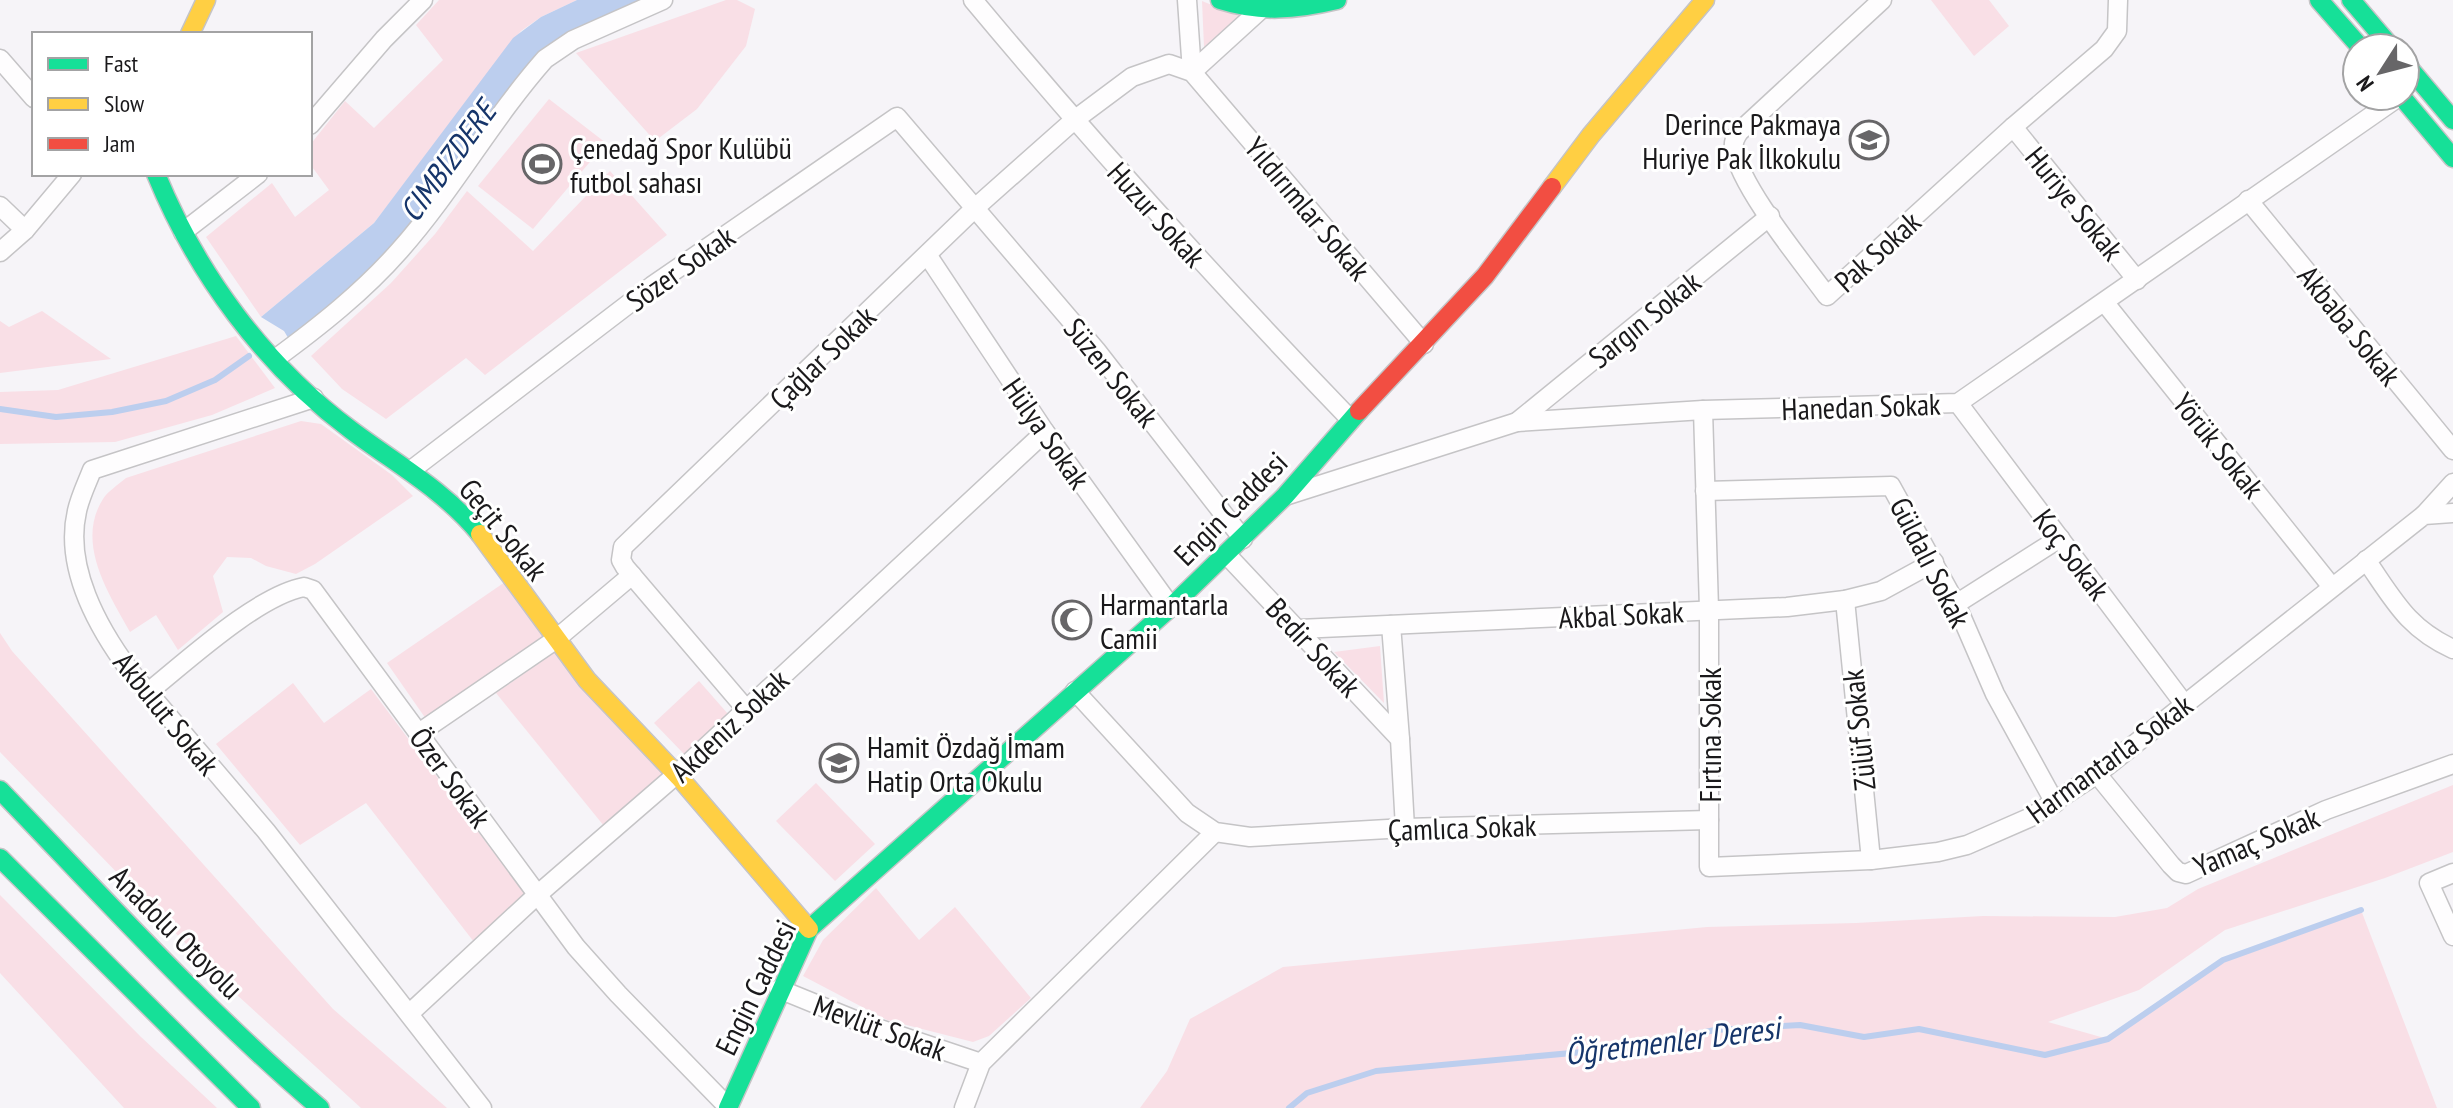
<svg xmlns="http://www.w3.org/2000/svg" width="2453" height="1108" font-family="'PT Sans Narrow',sans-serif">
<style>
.green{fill:#f9dfe6}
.water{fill:#bcceee}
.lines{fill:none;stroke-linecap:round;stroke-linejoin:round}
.stream{stroke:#bcceee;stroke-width:6}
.street-casing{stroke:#c5c4c6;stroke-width:21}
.fast-casing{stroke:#c5c4c6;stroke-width:21}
.slow-casing{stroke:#c5c4c6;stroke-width:21}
.jam-casing{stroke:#c5c4c6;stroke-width:21}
.street{stroke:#fefdfe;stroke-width:18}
.fast{stroke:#16e098;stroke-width:18}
.slow{stroke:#ffcf43;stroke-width:18}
.jam{stroke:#f24e42;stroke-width:18}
.labels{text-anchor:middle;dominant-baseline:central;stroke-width:6;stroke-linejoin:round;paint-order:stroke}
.poi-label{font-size:30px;fill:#1a191b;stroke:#fff;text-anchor:start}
.street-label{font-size:30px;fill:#1a191b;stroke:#fff}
.water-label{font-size:32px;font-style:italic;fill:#16356a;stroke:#fff}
</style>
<rect width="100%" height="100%" fill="#f6f4f8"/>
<!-- green -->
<g class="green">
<polygon points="439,0 577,0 541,17 521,31 374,223 261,317 206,237 272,183 295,217 329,190 310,164 310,145 345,101 374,128 443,60 416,25"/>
<polygon points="726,0 737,0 755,9 746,46 697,109 655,141 576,53"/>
<polygon points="1931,0 1989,0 2009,26 1974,56"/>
<polygon points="1202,1 1239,16 1204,47"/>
<polygon points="549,99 606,143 533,229 478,186"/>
<polygon points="610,171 667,235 485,375 466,358 386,419 342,389 311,356 391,283 435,234 467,191 533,251"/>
<polygon points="42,311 111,359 0,373 0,321 9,327"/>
<polygon points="236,336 275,388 212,415 115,442 0,444 0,392 58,390"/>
<path d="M301 421 321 424 392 475 413 496 315 564 296 574 266 566 251 558 227 557 213 576 223 612 178 650 156 615 130 632C109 594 75 543 103 499 108 491 118 485 126 478Z"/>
<polygon points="505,582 544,639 426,719 387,663"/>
<polygon points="0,633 12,651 333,1009 447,1108 361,1108 225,984 0,752"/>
<polygon points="1380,646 1384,703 1334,652"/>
<polygon points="555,652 668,773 604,826 496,693"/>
<polygon points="699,681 728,714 685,755 654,723"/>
<polygon points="293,683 324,723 371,689 527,897 474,942 366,803 300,845 216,744"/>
<polygon points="816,783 875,844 835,881 776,821"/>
<polygon points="2453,785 2453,852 2385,878 2225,930 2139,990 2048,1022 2108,1039 2223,960 2361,910 2437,1108 1140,1108 1167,1071 1190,1019 1283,967 1707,927 1856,923 1983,916 2115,917 2167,908 2198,889"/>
<polygon points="876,888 919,940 955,907 1031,998 989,1036 973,1042 887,1020 803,976 823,940"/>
<polygon points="0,895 141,1037 217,1108 124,1108 0,973"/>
</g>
<!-- water -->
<polygon class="water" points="577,0 663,0 559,49 438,202 293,346 284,331 261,317 374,223 513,38 541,17"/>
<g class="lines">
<!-- stream -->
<g class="stream">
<polyline points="0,409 56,417 112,412 166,401 215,380 249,356"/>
<polyline points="1289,1108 1307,1093 1376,1071 1626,1048 1715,1030 1800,1025 1864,1037 1919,1029 2045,1055 2108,1039 2223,960 2361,910"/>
</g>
<defs>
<g id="street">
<path d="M973 0C1094 145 1220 284 1351 420"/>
<polyline points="1187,0 1192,72"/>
<path d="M1882 0 1739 132C1735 138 1733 142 1734 149 1740 187 1803 263 1827 296L2013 127 2104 49 2117 31 2118 0"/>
<polyline points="0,59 34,98"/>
<polyline points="1192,72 1259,11"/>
<polyline points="310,125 384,39 423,0"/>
<polyline points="2013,127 2137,280"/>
<polyline points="2248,200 2453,450"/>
<polyline points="0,206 25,230"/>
<polyline points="183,232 258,174"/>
<polyline points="0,252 25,230 72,174"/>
<polyline points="928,256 1045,432 1171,607"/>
<polyline points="2105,303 2332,587"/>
<path d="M275 359C320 326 363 292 400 250 453 190 492 119 545 59L573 40 663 0"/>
<path d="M314 398 92 470C87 483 80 497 77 511 64 567 98 628 130 671L266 831 482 1108"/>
<polyline points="1958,403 2185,705"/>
<polyline points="1703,410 1709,609 1709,867 1871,860 1938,852 1967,845 2031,817 2097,774 2424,515 2453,513"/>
<polyline points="1517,422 1770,216"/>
<polyline points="410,471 652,286 897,117 1096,350 1243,539"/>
<polyline points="1705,491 1891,486 1956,604 1995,694 2055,803"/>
<polyline points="1285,496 1517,422 1703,410 1958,403 2400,96"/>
<polyline points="2424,515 2453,483"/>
<polyline points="1227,555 1400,739 1405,828"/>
<path d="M2366 560C2394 600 2407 628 2453 649"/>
<polyline points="1845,600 1871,860"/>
<polyline points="1956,604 2060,538"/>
<polyline points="1391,625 1400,739"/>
<polyline points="1299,629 1787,607 1845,600 1881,591 1934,562"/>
<polyline points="1075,691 1187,813 1215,832 1250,837 1405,828 1709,820"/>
<path d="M147 693C187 661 257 596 304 587L313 590 576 947 618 994 729 1108"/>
<polyline points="746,709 625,567 621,560 623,547 975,208 1073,121 1132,77 1169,64 1192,72 1424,344"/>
<polyline points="419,733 555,640 632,575"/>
<polyline points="2097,774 2171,865 2178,872 2186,874 2326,810 2453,764"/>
<polyline points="2453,873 2429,883 2453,936"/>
<polyline points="779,989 865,1024 981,1063"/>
<polyline points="410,1013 536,896 677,774 1045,432"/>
<polyline points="964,1108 981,1063 1215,832"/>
</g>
<g id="fast">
<path d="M1220 0C1261 13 1295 10 1337 0"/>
<polyline points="2319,0 2361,48"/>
<polyline points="2351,0 2392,48"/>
<polyline points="2405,63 2453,120"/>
<polyline points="2401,96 2453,158"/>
<path d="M156 174C197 274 264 365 351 430 396 464 443 489 480 534"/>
<path d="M0 790C104 898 206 1011 320 1108"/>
<polyline points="0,858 251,1108"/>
<polyline points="728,1108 809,929 1171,607 1285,496 1359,411"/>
</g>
<g id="slow">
<polyline points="190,34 206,0"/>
<polyline points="1552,187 1591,135 1705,0"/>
<polyline points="480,534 587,680 679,777 809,929"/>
</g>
<polyline id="jam" points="1359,411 1485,276 1552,187"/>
</defs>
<!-- street casing -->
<use href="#street" class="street-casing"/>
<!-- fast casing -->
<use href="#fast" class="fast-casing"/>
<!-- slow casing -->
<use href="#slow" class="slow-casing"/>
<!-- jam casing -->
<use href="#jam" class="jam-casing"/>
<!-- street -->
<use href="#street" class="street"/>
<!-- fast -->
<use href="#fast" class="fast"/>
<!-- slow -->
<use href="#slow" class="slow"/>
<!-- jam -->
<use href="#jam" class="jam"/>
</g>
<!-- icons -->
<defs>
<symbol id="school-ring" viewBox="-11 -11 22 22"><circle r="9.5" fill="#fff" stroke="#676668" stroke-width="1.5"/><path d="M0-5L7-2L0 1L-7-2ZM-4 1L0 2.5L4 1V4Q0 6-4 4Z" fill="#676668"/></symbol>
<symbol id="stadium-ring" viewBox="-11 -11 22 22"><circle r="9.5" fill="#fff" stroke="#676668" stroke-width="1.5"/><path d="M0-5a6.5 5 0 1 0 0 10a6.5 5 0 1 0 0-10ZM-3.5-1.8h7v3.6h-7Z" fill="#676668"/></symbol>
<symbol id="mosque-ring" viewBox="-11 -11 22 22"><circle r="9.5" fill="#fff" stroke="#676668" stroke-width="1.5"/><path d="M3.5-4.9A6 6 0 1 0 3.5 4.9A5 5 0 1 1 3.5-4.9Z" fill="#676668"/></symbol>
</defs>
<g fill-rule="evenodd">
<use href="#school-ring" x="1847" y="118" width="44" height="44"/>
<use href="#stadium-ring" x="520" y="142" width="44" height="44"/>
<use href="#mosque-ring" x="1050" y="598" width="44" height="44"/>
<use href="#school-ring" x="817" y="741" width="44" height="44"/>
</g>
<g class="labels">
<!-- poi labels -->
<g class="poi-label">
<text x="1841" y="123" text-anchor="end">Derince Pakmaya<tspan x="1841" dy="34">Huriye Pak İlkokulu</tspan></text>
<text x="570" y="147">Çenedağ Spor Kulübü<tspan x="570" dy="34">futbol sahası</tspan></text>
<text x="1100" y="603">Harmantarla<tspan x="1100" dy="34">Camii</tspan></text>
<text x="867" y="746">Hamit Özdağ İmam<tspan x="867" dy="34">Hatip Orta Okulu</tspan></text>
</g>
<!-- street labels -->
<g class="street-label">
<text transform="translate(2075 203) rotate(51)">Huriye Sokak</text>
<text transform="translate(1308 208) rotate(50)">Yıldırımlar Sokak</text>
<text transform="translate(1157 214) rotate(48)">Huzur Sokak</text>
<text transform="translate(1877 251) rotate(-42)">Pak Sokak</text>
<text transform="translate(680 268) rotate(-35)">Sözer Sokak</text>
<text transform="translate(1644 319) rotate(-39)">Sargın Sokak</text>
<text transform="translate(2350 325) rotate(51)">Akbaba Sokak</text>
<text transform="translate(822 357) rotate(-44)">Çağlar Sokak</text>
<text transform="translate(1112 372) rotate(51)">Süzen Sokak</text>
<text transform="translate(1861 406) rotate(-2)">Hanedan Sokak</text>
<text transform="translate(1047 433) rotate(55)">Hülya Sokak</text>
<text transform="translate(2219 445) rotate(51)">Yörük Sokak</text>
<text transform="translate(1230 508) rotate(-45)">Engin Caddesi</text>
<text transform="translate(504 529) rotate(51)">Geçit Sokak</text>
<text transform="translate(2072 554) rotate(53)">Koç Sokak</text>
<text transform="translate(1931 562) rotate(63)">Güldalı Sokak</text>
<text transform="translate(1621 614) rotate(-3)">Akbal Sokak</text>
<text transform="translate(1314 647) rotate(47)">Bedir Sokak</text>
<text transform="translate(167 713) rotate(51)">Akbulut Sokak</text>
<text transform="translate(729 725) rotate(-43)">Akdeniz Sokak</text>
<text transform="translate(1858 730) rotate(-96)">Zülüf Sokak</text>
<text transform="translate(1709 735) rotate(-90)">Fırtına Sokak</text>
<text transform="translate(2109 758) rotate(-36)">Harmantarla Sokak</text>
<text transform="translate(451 777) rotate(54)">Özer Sokak</text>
<text transform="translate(1462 827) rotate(-2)">Çamlıca Sokak</text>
<text transform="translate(2256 841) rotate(-23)">Yamaç Sokak</text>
<text transform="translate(177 932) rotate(45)">Anadolu Otoyolu</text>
<text transform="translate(755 987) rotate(-64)">Engin Caddesi</text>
<text transform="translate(880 1027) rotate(20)">Mevlüt Sokak</text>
</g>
<!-- water labels -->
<g class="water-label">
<text transform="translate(447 161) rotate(-54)">CIMBIZDERE</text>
<text transform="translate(1672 1040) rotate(-7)">Öğretmenler Deresi</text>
</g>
</g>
<!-- legend -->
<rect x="32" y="32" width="280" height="144" fill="#ffffff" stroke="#a3a3a4" stroke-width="2"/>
<rect x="48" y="58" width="40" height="12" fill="#16e098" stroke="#a3a3a4" stroke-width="2"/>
<text x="104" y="72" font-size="24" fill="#1a191b">Fast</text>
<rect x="48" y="98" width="40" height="12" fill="#ffcf43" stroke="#a3a3a4" stroke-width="2"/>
<text x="104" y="112" font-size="24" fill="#1a191b">Slow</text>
<rect x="48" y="138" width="40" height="12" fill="#f24e42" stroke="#a3a3a4" stroke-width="2"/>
<text x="104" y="152" font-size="24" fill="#1a191b">Jam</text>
<!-- north arrow -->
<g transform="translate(2381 72) rotate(234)"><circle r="38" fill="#ffffff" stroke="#a3a3a4" stroke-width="2"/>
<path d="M0-6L14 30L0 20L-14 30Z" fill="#676668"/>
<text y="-12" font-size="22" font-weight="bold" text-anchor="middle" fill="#1a191b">N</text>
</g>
</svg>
